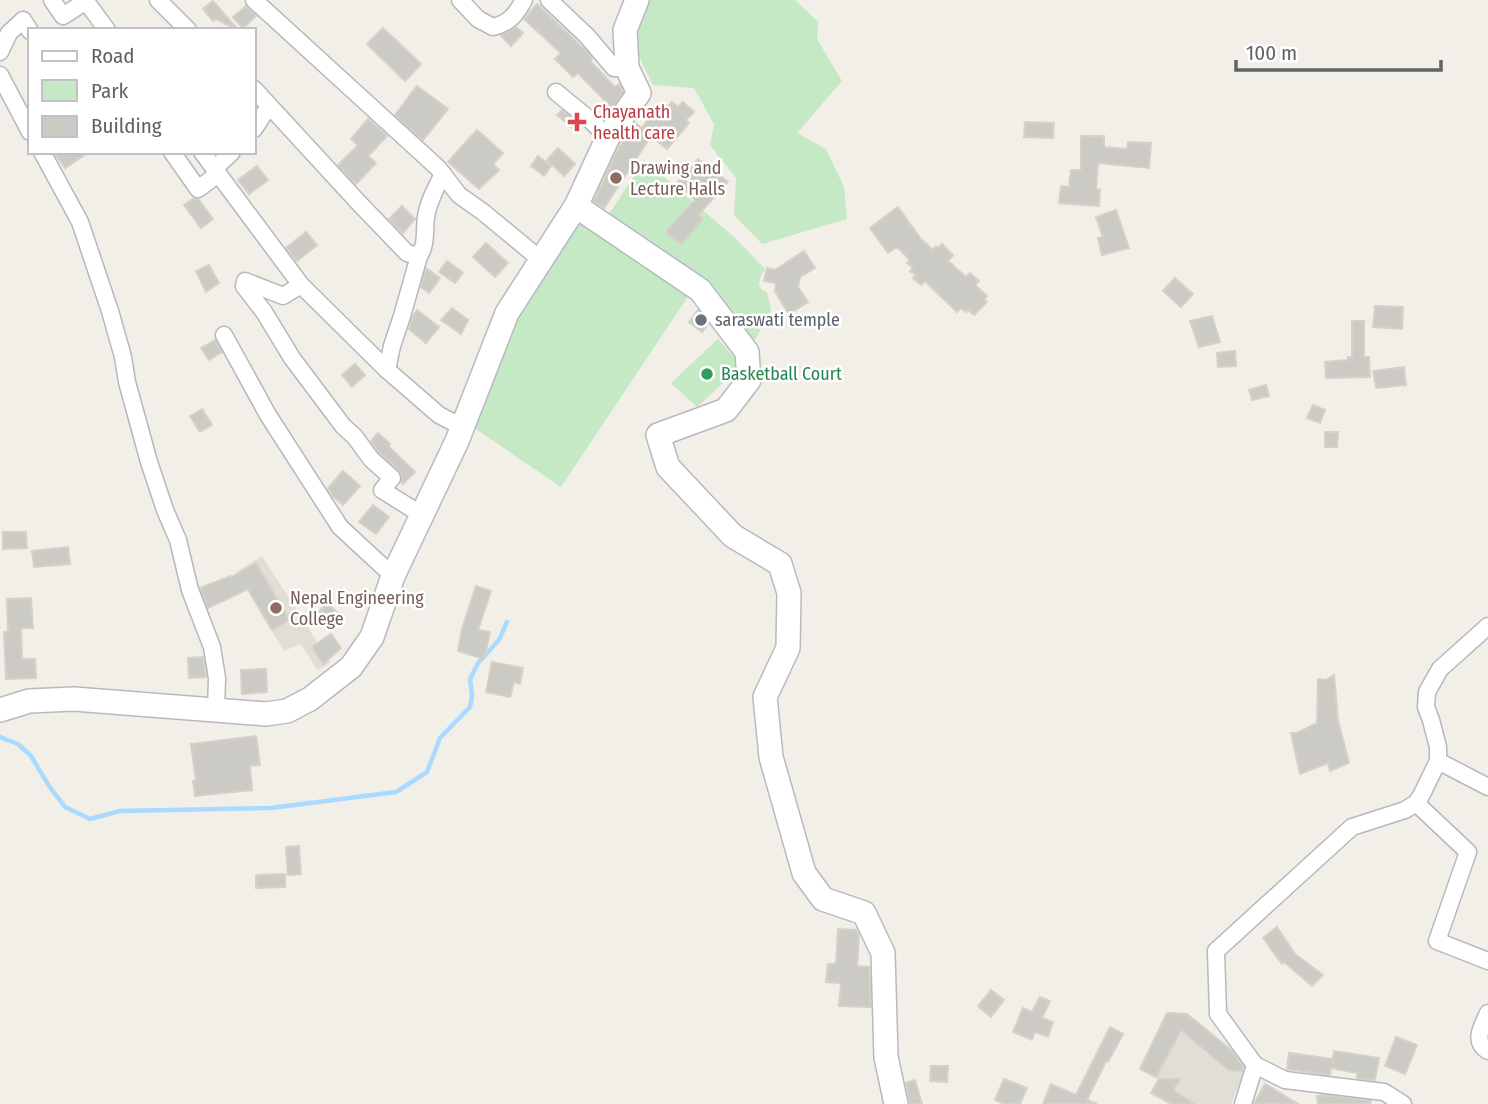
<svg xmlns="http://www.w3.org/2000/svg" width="1488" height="1104" font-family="'Fira Sans Condensed',sans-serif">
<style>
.education{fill:#e1ded6}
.green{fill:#c5e8c5}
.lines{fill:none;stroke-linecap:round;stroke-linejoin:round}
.stream{stroke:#aadaff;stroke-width:4.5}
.building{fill:#cccac5;stroke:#d6d1c6;stroke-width:2}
.street-casing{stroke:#b5b8bc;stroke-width:19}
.secondary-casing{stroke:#b6babf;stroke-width:26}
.street{stroke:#fff;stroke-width:16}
.secondary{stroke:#fff;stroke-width:23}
.health-dot{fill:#e0444e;stroke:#fff;stroke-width:2.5}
.education-dot{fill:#8d6e63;stroke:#fff;stroke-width:2.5}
.worship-dot{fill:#6b7280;stroke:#fff;stroke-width:2.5}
.leisure-dot{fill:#2e9e5b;stroke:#fff;stroke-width:2.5}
.labels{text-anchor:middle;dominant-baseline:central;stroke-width:5;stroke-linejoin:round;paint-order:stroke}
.health-label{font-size:18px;fill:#be3a42;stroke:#fff;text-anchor:start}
.education-label{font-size:18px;fill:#785e54;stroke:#fff;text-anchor:start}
.worship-label{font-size:18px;fill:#5b616d;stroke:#fff;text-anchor:start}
.leisure-label{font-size:18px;fill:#27864d;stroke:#fff;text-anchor:start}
</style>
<rect width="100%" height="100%" fill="#f1efe8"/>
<!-- education -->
<g class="education">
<polygon points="262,556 330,662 330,663 317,670 301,644 284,651 236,572"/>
<polygon points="1167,1013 1191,1017 1251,1066 1241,1079 1231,1104 1167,1104 1166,1101 1151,1093 1158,1078 1140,1069"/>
</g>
<!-- green -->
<g class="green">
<polygon points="640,0 795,0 818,22 817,39 842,81 797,133 826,149 844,187 847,219 762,244 734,215 736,178 710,145 714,124 694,88 653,85 631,40"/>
<polygon points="644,160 734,237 765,269 760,278 759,285 761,289 767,292 771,311 755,340 738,324 606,219"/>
<polygon points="581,216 691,292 561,487 470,425 532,281"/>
<polygon points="718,339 742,365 697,407 671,383"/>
</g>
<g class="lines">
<!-- stream -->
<polyline class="stream" points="0,737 18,744 31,756 49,786 65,807 90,819 120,811 271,808 396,792 427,772 440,738 470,707 472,696 470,679 478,663 499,640 507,622"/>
</g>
<!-- building -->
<g class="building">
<polygon points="213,1 238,30 216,19 213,21 203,9"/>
<polygon points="537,4 589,54 592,59 590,61 615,87 619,84 623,92 612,108 578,73 573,77 555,59 561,53 524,19"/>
<polygon points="246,6 256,16 243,28 233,17"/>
<polygon points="516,27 523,33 511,46 501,36"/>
<polygon points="383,28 421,64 405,81 367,44"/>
<polygon points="417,86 448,109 423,140 395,115"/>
<polygon points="672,102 678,107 683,102 694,112 686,120 689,123 667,149 651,136 604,208 594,201 618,149 635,123 642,128 657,107 663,112"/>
<polygon points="562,110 581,126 576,131 557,115"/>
<polygon points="368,119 387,136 368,156 376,163 356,184 338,165 358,145 351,139"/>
<polygon points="1025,122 1054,123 1053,138 1024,137"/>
<polygon points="477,130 503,153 493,164 499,170 479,189 448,162"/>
<polygon points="1081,136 1104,136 1104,147 1127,149 1128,142 1151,143 1149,168 1098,163 1096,189 1100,190 1099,206 1059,203 1061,186 1069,187 1071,170 1081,170"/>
<polygon points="558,148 575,164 564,176 547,160"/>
<polygon points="54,152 89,152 65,168"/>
<polygon points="538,156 551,166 544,176 531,166"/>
<polygon points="698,159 728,182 698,215 703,219 681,244 666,232 695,200 677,183"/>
<polygon points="257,166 268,180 249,194 238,180"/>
<polygon points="194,198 198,199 213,219 201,228 184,205"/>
<polygon points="402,206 415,219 403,233 389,219"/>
<polygon points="898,207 921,239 933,250 936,246 938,248 942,244 953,255 948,261 966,277 970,273 979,281 975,285 987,296 984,299 987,302 974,315 968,310 966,312 961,308 957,312 925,281 921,285 913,278 916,275 910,271 913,268 907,263 910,260 897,247 888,253 870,228"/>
<polygon points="1116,210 1129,248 1102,255 1098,238 1103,237 1096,217"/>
<polygon points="306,232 317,245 297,261 286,248"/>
<polygon points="486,243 508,263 495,277 473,257"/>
<polygon points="804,251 815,268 800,277 798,287 808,302 789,314 775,291 776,283 764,281 767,268 775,270"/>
<polygon points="447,261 463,273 455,283 439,272"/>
<polygon points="209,265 219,283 206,292 196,271"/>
<polygon points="426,268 440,278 429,293 421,287"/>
<polygon points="1175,278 1193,294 1181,307 1163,291"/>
<polygon points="1375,306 1403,307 1402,329 1373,327"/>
<polygon points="452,308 468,320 461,334 441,320"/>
<polygon points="417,310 439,327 426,343 409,329 413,316"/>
<polygon points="698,310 708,324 702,332 689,322"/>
<polygon points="1212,316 1220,342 1199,347 1190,321"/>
<polygon points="1352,321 1364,321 1364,357 1369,357 1370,377 1326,378 1325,362 1348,360 1348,357 1352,357"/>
<polygon points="215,340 222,352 209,360 201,348"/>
<polygon points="1235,351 1236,366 1218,367 1217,353"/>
<polygon points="355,364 365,375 352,387 342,375"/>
<polygon points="1404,367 1406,385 1376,388 1373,371"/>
<polygon points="1266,385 1269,396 1252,400 1249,390"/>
<polygon points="1313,405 1325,410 1320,423 1307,418"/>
<polygon points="202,409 212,425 200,432 190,416"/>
<polygon points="1325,432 1338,432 1337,447 1325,447"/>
<polygon points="378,433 390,444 388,446 415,472 403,484 401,482 402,475 399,471 379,452 371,441"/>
<polygon points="343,471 360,486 343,505 333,496 328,488"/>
<polygon points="373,505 389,517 376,534 359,522"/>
<polygon points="3,532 26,532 27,548 3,549"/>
<polygon points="68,547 70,564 34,567 32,551"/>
<polygon points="256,563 289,620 272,630 248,589 208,608 200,588 231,576 232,577"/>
<polygon points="476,586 491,591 478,630 490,632 484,659 458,651 462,629"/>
<polygon points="31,598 33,628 21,628 22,659 35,659 36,678 6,679 4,632 8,632 7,599"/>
<polygon points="328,603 341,617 331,627 317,613"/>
<polygon points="331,634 341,648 323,664 312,647"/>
<polygon points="203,657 206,677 189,678 188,658"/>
<polygon points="492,662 523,668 520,684 514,682 510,697 486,692"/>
<polygon points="266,669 267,692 242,694 241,670"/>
<polygon points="1334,675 1338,721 1349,763 1330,771 1328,763 1300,774 1291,733 1297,733 1317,723 1318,679 1326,680"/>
<polygon points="256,736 260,765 250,766 252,790 195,796 193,781 196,781 191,744"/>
<polygon points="299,846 301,874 288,875 286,847"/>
<polygon points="285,874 285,887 256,888 256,875"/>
<polygon points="1277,927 1295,954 1323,975 1312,986 1284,962 1282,964 1263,938"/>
<polygon points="838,929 856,930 859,935 857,966 869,967 871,1007 839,1006 841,983 826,982 828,964 836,964"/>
<polygon points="991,990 1004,1000 991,1017 978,1006"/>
<polygon points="1040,997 1050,1001 1042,1018 1053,1022 1048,1037 1035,1032 1032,1040 1013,1032 1023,1008 1032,1012"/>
<polygon points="1167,1013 1187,1014 1231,1050 1243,1067 1242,1071 1229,1070 1181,1030 1156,1077 1140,1069"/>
<polygon points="1110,1027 1123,1034 1108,1062 1106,1061 1087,1100 1097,1104 1043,1104 1051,1084 1076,1095"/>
<polygon points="1396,1037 1417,1045 1405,1074 1385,1066"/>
<polygon points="1334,1051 1379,1058 1375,1080 1357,1078 1357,1073 1331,1068 1330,1075 1287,1069 1289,1053 1333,1059 1332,1064"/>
<polygon points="931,1066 948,1066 947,1082 930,1081"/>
<polygon points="1004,1079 1027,1088 1020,1104 1004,1104 995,1100"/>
<polygon points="1159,1079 1180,1079 1173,1090 1194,1104 1172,1104 1151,1093"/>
<polygon points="915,1080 922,1104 910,1104 906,1083"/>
<polygon points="1265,1084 1298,1104 1254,1104"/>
<polygon points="1324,1095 1371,1101 1370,1104 1318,1104 1317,1096"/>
</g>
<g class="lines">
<defs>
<g id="street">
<polyline points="52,0 63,16 86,1"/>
<polyline points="85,0 107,30"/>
<polyline points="158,0 188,30"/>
<polyline points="254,0 438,168 459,195 483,212 541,260"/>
<path d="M460 0 478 19 493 27C510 23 516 14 524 0"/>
<polyline points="549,0 587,36 614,68 627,68"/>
<polyline points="0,52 9,33 23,20 30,31"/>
<polyline points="0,75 30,132"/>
<path d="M254 89 358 202 407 253 419 256C427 245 424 231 426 217 428 202 436 188 443 174"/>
<polyline points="556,92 589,119 608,137"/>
<polyline points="254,129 269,106"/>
<polyline points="42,152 80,222 110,311 123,357 127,382 149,462 165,510 178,540 190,590 212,647 217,678 216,711"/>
<polyline points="172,152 198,189 218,174"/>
<polyline points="202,152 301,285 387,370 439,415 462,427"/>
<polyline points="214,169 232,152"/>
<polyline points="301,285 283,296 245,281 244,286 264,312 292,358 343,426 355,437 371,459 392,478 382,490 422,515"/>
<polyline points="224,335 268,415 340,527 393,576"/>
<polyline points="387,370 392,346 402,316 419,256"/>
<polyline points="1438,761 1488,787"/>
<polyline points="1416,803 1468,852 1437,941 1488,961"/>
<path d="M1488 1013C1482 1027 1472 1041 1488 1051"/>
<polyline points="1255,1065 1285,1080 1384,1092 1403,1104"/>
<polyline points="1243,1104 1255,1065 1218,1014 1216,951 1352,827 1405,810 1416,803 1421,796 1438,761 1438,747 1431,720 1426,707 1427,692 1440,669 1488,626"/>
</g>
<g id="secondary">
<polyline points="576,206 700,290 747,352 749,380 726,410 658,435 668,467 733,536 780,564 789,593 788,648 765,697 771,757 804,873 823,899 864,913 883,953 886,1057 896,1104"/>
<polyline points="0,710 29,701 74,699 266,714 287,711 310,699 351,667 372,637 393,576 457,441 507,313 576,206 608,137 639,93 627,68 625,30 637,0"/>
</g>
</defs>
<!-- street casing -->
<use href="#street" class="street-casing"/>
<!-- secondary casing -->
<use href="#secondary" class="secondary-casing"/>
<!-- street -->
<use href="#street" class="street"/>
<!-- secondary -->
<use href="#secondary" class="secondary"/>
</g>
<!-- markers -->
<path class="health-dot" d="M573.5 111.5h7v7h7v7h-7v7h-7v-7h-7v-7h7z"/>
<g class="education-dot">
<circle cx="616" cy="178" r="7"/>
<circle cx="276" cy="608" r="7"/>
</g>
<circle class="worship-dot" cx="701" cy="320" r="7"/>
<circle class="leisure-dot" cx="707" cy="374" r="7"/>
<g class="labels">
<!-- health labels -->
<g class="health-label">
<text x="593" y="112">Chayanath<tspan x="593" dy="21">health care</tspan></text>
</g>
<!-- education labels -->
<g class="education-label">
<text x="630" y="168">Drawing and<tspan x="630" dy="21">Lecture Halls</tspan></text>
<text x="290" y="598">Nepal Engineering<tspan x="290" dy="21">College</tspan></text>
</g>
<!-- worship labels -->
<g class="worship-label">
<text x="715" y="320">saraswati temple</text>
</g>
<!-- leisure labels -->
<g class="leisure-label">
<text x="721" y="374">Basketball Court</text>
</g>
</g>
<!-- legend -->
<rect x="28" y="28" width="228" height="126" fill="#ffffff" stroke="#bfc1c3" stroke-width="2"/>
<rect x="42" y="51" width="35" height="10" fill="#ffffff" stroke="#bfc1c3" stroke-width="2"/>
<text x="91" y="63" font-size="21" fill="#5f6368">Road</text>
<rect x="42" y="80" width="35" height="21" fill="#c5e8c5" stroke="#bfc1c3" stroke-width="2"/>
<text x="91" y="98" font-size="21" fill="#5f6368">Park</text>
<rect x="42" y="116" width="35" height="21" fill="#cccac5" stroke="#bfc1c3" stroke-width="2"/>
<text x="91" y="133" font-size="21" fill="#5f6368">Building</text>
<!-- scale -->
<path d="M1236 60v10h205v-10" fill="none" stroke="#5f6368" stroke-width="3.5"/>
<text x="1246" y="60" font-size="21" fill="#5f6368" stroke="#ffffff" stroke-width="5" paint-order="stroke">100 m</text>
</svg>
